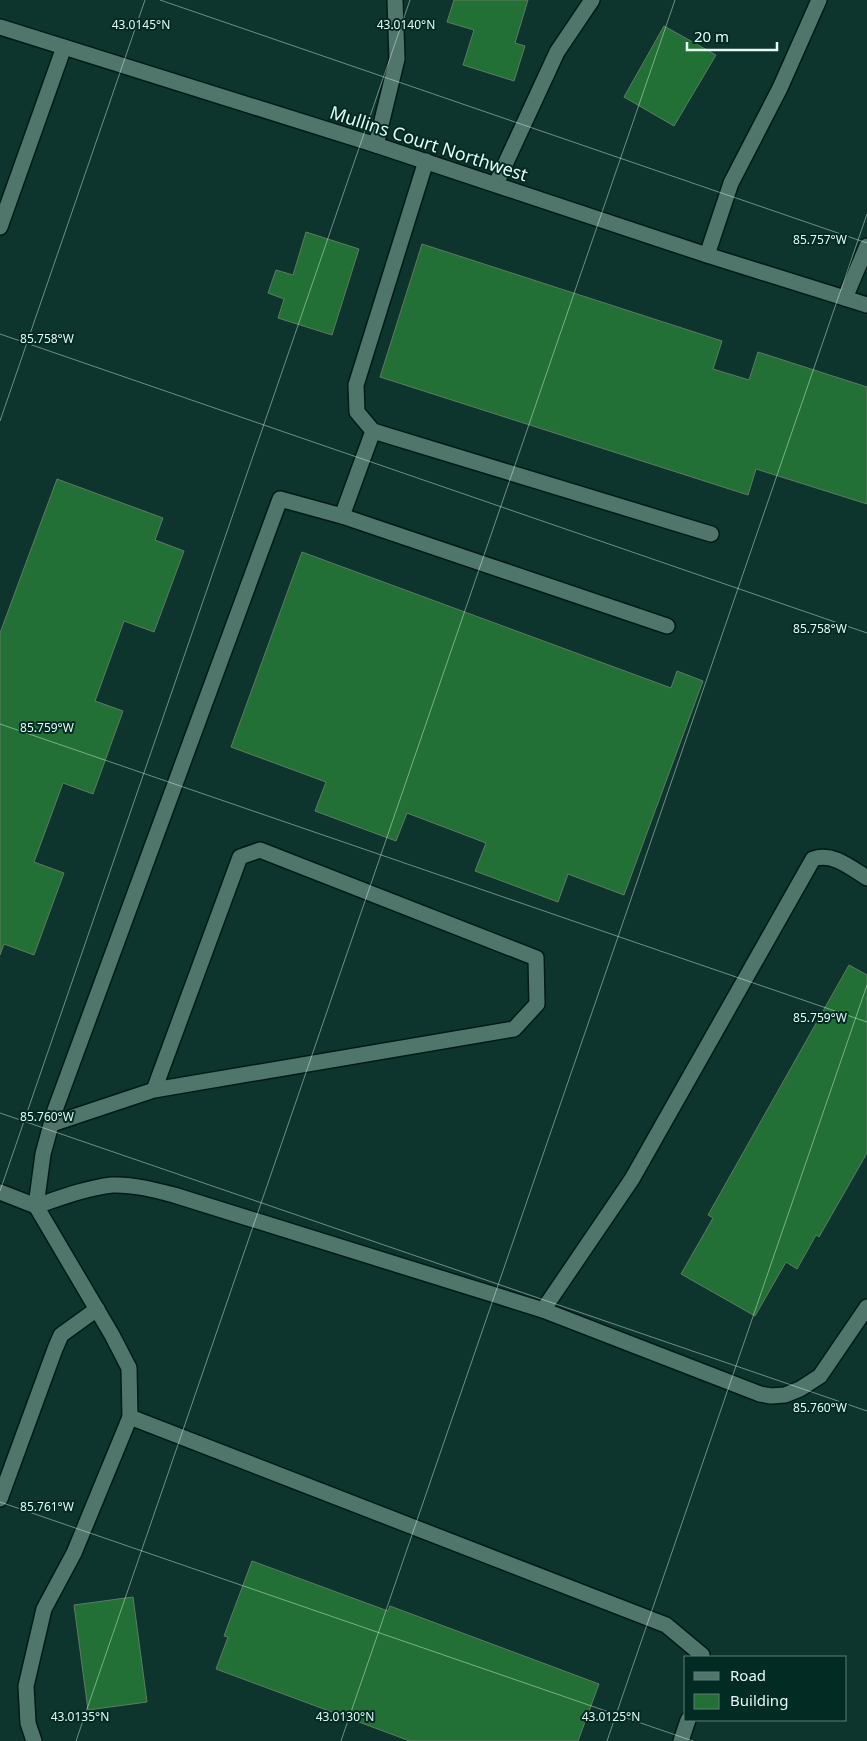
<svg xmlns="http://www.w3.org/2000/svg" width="867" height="1741" font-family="'Noto Sans',sans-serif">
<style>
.building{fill:#227035;stroke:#607a63}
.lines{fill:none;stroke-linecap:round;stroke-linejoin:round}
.minor-casing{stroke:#001b15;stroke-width:18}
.minor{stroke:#50766c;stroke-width:15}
.ticks{fill:none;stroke:#e5faf3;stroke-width:1;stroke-opacity:0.45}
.labels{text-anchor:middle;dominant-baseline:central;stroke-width:4;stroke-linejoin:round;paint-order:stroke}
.street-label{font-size:18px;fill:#e5faf3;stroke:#022b23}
.ticks-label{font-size:12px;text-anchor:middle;fill:#e5faf3;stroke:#022b23;stroke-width:4;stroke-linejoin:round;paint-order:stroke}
</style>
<rect width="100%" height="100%" fill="#0e352d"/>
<!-- building -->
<g class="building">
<polygon points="454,0 528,0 515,43 525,46 514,81 463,65 474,30 447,22"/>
<polygon points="664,26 716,55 674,126 624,97"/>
<polygon points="306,232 359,249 332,335 278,318 284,299 268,293 276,270 293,275"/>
<polygon points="422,244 722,341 713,369 749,380 758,352 867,387 867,504 756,469 748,495 380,377"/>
<polygon points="57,479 163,518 155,540 184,551 154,632 124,621 95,701 123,711 93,794 63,783 34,862 64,873 34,955 4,944 0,955 0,633"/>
<polygon points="302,552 671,688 677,671 703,681 624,895 568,874 558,902 475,871 486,843 407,813 396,841 315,811 326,782 231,747"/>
<polygon points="849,965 867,975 867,1153 819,1237 816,1235 797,1269 786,1262 755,1316 681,1274 713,1218 708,1215"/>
<polygon points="252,1561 388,1611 390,1606 599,1684 578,1741 410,1741 216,1669 228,1637 224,1636"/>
<polygon points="133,1597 147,1702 88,1710 74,1605"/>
</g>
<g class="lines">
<defs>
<g id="minor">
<polyline points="0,27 376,145 707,255 867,305"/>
<polyline points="376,145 397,59 395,0"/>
<polyline points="496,184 557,52 592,0"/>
<polyline points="0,227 64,47"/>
<polyline points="707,255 731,183 780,88 819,0"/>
<polyline points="845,298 867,246"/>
<polyline points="373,431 711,534"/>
<polyline points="342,516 667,626"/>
<polyline points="52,1124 154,1090 514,1029 537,1004 536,958 260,850 240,857 154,1090"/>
<polyline points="0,1192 36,1206"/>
<path d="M36 1206C60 1198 86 1188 112 1185 132 1184 155 1190 174 1195L543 1310 760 1394 771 1396 785 1395 800 1389 820 1376 867 1307"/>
<path d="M543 1310 632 1179 813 859C833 852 851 868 867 878"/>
<polyline points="130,1417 666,1625 702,1655 702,1657"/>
<polyline points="0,1499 55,1349 61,1335 97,1309"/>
<polyline points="34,1741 28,1723 26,1686 44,1609 74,1553 130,1417 129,1368 112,1335 36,1206 43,1154 55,1110 280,499 342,516 373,431 357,412 356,385 426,161"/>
<polyline points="681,1741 688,1720"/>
</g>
</defs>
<!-- minor casing -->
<use href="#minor" class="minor-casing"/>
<!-- minor -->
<use href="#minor" class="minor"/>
</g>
<!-- ticks -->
<path class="ticks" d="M160 0 867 243M0 334 867 633M0 421 145 0M0 724 867 1022M0 1113 867 1411M0 1191 410 0M0 1502 693 1741M76 1741 675 0M341 1741 867 214M607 1741 867 985"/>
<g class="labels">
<!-- street labels -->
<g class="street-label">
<text transform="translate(429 143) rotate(18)">Mullins Court Northwest</text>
</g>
</g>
<g class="ticks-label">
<text x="141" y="29">43.0145°N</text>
<text x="406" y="29">43.0140°N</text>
<text x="820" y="244">85.757°W</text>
<text x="47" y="343">85.758°W</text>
<text x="820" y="633">85.758°W</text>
<text x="47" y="732">85.759°W</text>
<text x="820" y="1022">85.759°W</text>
<text x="47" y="1121">85.760°W</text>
<text x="820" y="1412">85.760°W</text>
<text x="47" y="1511">85.761°W</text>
<text x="80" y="1721">43.0135°N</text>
<text x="345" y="1721">43.0130°N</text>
<text x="611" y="1721">43.0125°N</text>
</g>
<!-- legend -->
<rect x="684" y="1656" width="162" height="65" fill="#022b23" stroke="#5d7e76"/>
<rect x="694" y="1672" width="25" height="8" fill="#50766c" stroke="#5d7e76"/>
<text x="730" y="1681" font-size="15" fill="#e5faf3">Road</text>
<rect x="694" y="1694" width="25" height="15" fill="#227035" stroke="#5d7e76"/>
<text x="730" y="1706" font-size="15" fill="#e5faf3">Building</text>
<!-- scale -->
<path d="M687 42v8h90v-8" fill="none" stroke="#e5faf3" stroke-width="2.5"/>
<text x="694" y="42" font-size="15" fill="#e5faf3" stroke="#022b23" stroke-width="4" paint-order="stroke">20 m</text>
</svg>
